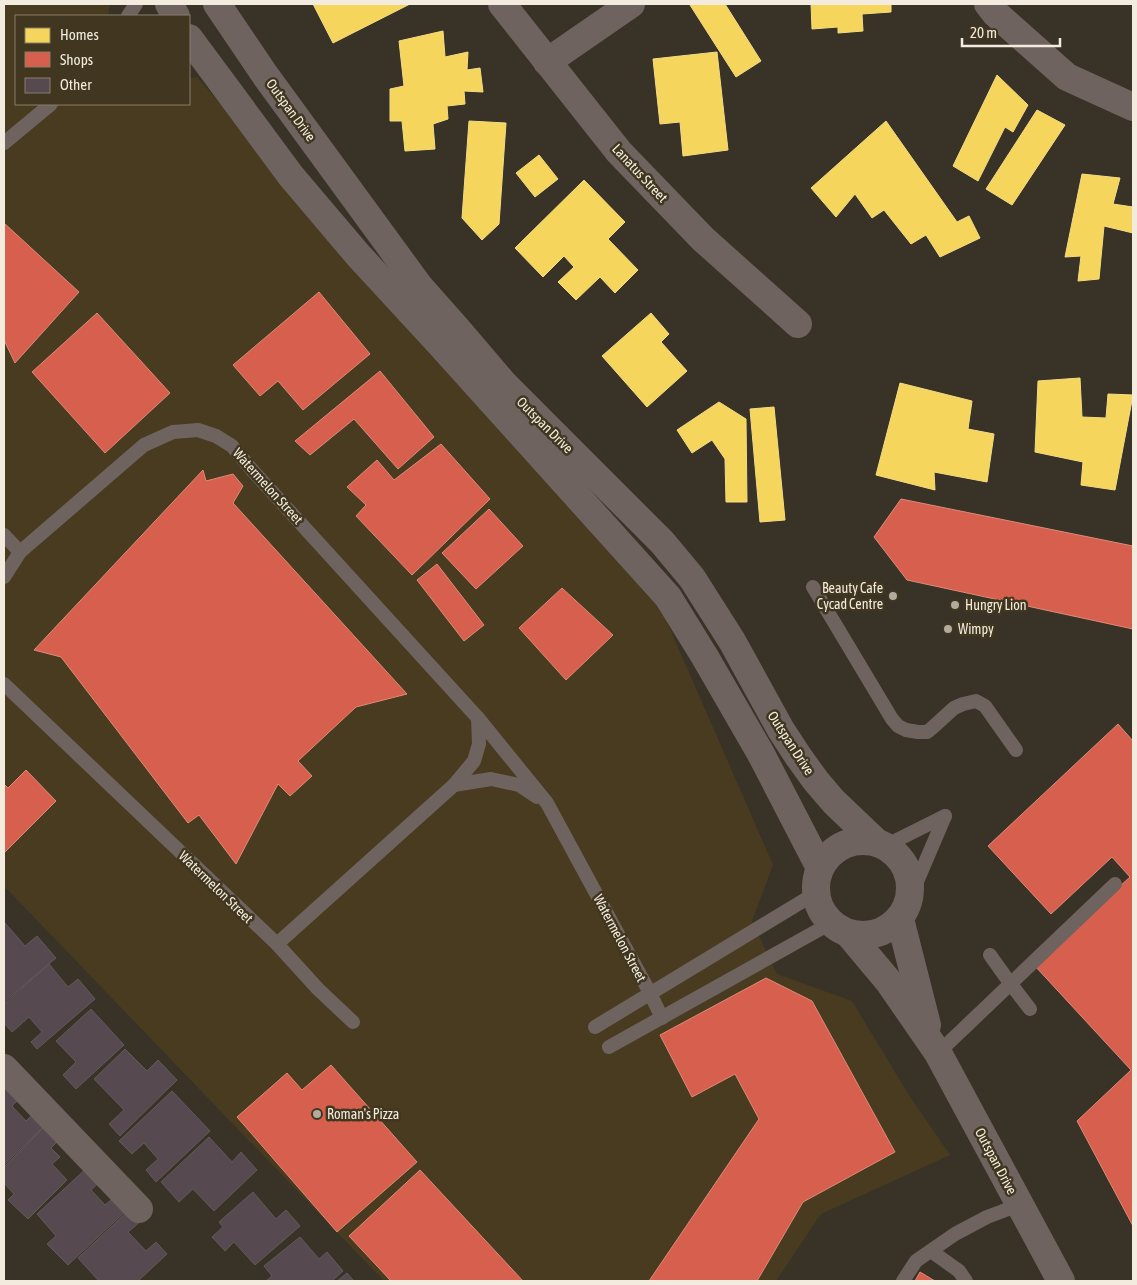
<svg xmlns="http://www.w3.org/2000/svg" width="1137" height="1285" font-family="'Asap Condensed',sans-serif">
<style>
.built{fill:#483b1f}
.homes{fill:#f6d55c;stroke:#f5dc83}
.shops{fill:#d6604d;stroke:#df8a78}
.building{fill:#564a50;stroke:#605a59}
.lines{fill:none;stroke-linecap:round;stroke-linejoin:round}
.service{stroke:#6f6360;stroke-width:14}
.minor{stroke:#6f6360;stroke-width:28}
.tertiary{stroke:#6f6360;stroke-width:28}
.poi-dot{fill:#b2ab9e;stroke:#41361f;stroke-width:2}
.labels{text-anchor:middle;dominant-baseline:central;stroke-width:5;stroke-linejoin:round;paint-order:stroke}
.street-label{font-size:14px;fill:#f3ecde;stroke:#41361f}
.poi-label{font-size:14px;fill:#f3ecde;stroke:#41361f;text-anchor:start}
</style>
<rect width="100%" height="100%" fill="#393327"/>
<!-- built -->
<polygon class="built" points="4,4 110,4 108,16 16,16 16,104 189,104 189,79 197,77 660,606 773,865 752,921 777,974 852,1001 907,1092 950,1155 821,1214 776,1281 384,1281 4,886"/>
<!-- homes -->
<g class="homes">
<polygon points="313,4 410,4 333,43"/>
<polygon points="691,4 725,4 761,61 736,77 690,5"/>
<polygon points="811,4 891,4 891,12 862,14 863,31 838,33 838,27 812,29"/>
<polygon points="443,31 445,57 468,52 467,70 480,68 483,92 464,91 465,104 447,106 448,119 433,124 435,149 405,151 402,121 390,121 390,89 404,86 399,41"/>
<polygon points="717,52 728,150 683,156 680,122 660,124 653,59"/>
<polygon points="997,75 1028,105 1013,132 1005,127 978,181 953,166"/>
<polygon points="1037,110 1065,125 1012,205 986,189"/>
<polygon points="469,121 506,123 499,224 482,240 462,218"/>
<polygon points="886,121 957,222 969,216 980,238 940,257 926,235 911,244 884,210 872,218 855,194 836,217 811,188"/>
<polygon points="539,155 558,179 535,197 516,173"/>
<polygon points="1082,174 1120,178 1113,204 1133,207 1133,233 1104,226 1099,279 1078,281 1081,256 1065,257"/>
<polygon points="584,180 625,222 608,239 638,270 615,293 600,277 576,300 558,282 574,267 564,256 543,277 515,248"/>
<polygon points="651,313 669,334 661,342 687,371 647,407 602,356"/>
<polygon points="1080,378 1082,417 1106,418 1108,394 1133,395 1115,490 1081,485 1083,462 1035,452 1038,381"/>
<polygon points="900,383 972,401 968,429 994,434 987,482 934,472 935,490 876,475"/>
<polygon points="719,402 746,419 747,502 726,502 725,459 712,440 692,453 677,430"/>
<polygon points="774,407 785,520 760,522 750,409"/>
</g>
<!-- shops -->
<g class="shops">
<polygon points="4,223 79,292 15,363 4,340"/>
<polygon points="319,292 370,354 303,410 278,381 260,396 233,365"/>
<polygon points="97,313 170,393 105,453 32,372"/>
<polygon points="380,371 434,437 398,469 354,419 310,455 295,441"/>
<polygon points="441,444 490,499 412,575 356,516 366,505 347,487 377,460 394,480"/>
<polygon points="203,470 206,481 233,474 243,486 233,503 407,694 356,707 298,761 312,776 290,796 278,784 236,864 199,815 188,823 61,657 34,650"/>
<polygon points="901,499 1133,546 1133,629 907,580 874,537"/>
<polygon points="489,509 523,546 476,589 442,553"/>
<polygon points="437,564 484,625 464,641 417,580"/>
<polygon points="562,588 613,635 566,680 519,628"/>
<polygon points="1118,724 1133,741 1133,1226 1077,1121 1131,1070 1034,965 1130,877 1112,857 1051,914 988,846"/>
<polygon points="26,770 56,801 4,853 4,784 8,788"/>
<polygon points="766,978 812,1001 895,1152 803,1202 757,1281 649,1281 759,1119 735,1074 692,1097 660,1035"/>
<polygon points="331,1065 417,1162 337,1232 237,1117 287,1073 302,1090"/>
<polygon points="420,1170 523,1281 391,1281 349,1236"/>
<polygon points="920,1272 935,1281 915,1281"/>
</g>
<!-- building -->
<g class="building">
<polygon points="5,923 25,946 37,936 56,958 4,1002 4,924"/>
<polygon points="49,964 68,987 78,979 95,999 37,1049 31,1042 42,1032 29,1017 12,1032 4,1023 4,1004"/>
<polygon points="91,1009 124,1045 76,1089 63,1075 76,1062 56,1041"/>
<polygon points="125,1049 147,1071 158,1060 177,1080 120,1136 109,1124 124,1110 94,1079"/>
<polygon points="4,1086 22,1096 12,1106 26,1121 37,1110 48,1122 4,1165"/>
<polygon points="172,1091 210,1131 156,1182 146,1170 158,1159 144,1143 132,1154 119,1141"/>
<polygon points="49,1122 63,1136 51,1148 60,1157 52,1164 67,1180 28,1219 8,1200 14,1194 4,1183 4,1167"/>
<polygon points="209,1137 232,1162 241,1152 257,1170 214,1211 193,1189 179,1202 161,1182"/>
<polygon points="90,1165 103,1179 91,1190 105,1205 117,1195 129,1208 68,1265 47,1244 56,1236 37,1214"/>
<polygon points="253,1192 276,1219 286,1210 300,1226 255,1265 234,1242 225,1251 212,1237 223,1227 219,1222"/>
<polygon points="130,1209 141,1221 128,1232 146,1251 156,1242 167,1254 138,1281 96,1281 98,1280 78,1258"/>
<polygon points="300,1237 319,1259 327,1252 343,1271 332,1281 266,1281 272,1276 264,1266"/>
<polygon points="347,1273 354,1281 337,1281"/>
</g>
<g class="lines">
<!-- service -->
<g class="service">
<polyline points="128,16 136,4"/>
<polyline points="4,143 51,104"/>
<polyline points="4,535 20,552"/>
<polyline points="4,577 20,552 144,445 173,432 198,430 216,436 232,446 252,470 478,718 479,744 474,761 454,785 277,944 4,684"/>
<polyline points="813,587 892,719 898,726 906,730 918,732 927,732 932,728 954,708 963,704 976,701 985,706 1016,750"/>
<polyline points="478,718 547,803 650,993 662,1018"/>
<polyline points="454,785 491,779 519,785 537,797"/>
<polyline points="885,846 945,816"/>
<polyline points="910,898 945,816"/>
<polyline points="277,944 318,989 353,1022"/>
<polyline points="990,955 1010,983 1030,1009"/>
<polyline points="595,1027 816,893"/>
<polyline points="609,1047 831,923"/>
<polyline points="938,1053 1115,884"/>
<polyline points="931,1251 959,1271 966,1281"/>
<polyline points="903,1281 916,1261 955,1234 987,1217 1019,1205"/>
</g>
<!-- minor -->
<g class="minor">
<polyline points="502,4 619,152 703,239 798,324"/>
<polyline points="988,4 995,13 1067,77 1133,107"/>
<polyline points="547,62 631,4"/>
<polyline points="4,1068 139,1209"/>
</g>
<!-- tertiary -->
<g class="tertiary">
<polyline points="169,4 176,16"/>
<polyline points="217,4 265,75 419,286 458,330 504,384 662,542 692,578 732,641 781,730 798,756 816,781 834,802 875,841"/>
<polyline points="189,38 291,176 358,255 441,345 668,597 705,657 761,754 820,868"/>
<circle cx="863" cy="888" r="47"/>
<polyline points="900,919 927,1025"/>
<polyline points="848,933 889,982 938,1053 1061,1281"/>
</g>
</g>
<!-- markers -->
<g class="poi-dot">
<circle cx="893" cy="596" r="5"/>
<circle cx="955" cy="605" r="5"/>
<circle cx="948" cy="629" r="5"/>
<circle cx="317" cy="1114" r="5"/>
</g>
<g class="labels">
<!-- street labels -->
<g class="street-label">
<text transform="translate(291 110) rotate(54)">Outspan Drive</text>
<text transform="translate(640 173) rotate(47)">Lanatus Street</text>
<text transform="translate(545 425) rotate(45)">Outspan Drive</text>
<text transform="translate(268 486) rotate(48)">Watermelon Street</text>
<text transform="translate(791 743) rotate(57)">Outspan Drive</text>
<text transform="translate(216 887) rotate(44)">Watermelon Street</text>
<text transform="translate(620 938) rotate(62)">Watermelon Street</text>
<text transform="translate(996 1161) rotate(62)">Outspan Drive</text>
</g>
<!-- poi labels -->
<g class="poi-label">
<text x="883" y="588" text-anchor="end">Beauty Cafe<tspan x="883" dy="16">Cycad Centre</tspan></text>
<text x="965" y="605">Hungry Lion</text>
<text x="958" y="629">Wimpy</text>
<text x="327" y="1114">Roman's Pizza</text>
</g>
</g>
<!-- border -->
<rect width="1137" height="1285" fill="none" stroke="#f3ecde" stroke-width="10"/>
<!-- legend -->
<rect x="15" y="15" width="175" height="90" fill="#41361f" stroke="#887f6b"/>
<rect x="25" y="28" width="25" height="15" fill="#f6d55c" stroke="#887f6b"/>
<text x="60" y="40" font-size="15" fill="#f3ecde">Homes</text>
<rect x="25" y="52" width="25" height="15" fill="#d6604d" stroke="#887f6b"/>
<text x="60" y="65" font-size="15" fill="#f3ecde">Shops</text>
<rect x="25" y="78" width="25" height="15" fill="#564a50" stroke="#887f6b"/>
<text x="60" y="90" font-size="15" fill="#f3ecde">Other</text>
<!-- scale -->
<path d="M962 38v8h98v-8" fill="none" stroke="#f3ecde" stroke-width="2.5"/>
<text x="970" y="38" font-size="15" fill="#f3ecde" stroke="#41361f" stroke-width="4" paint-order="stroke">20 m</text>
</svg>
